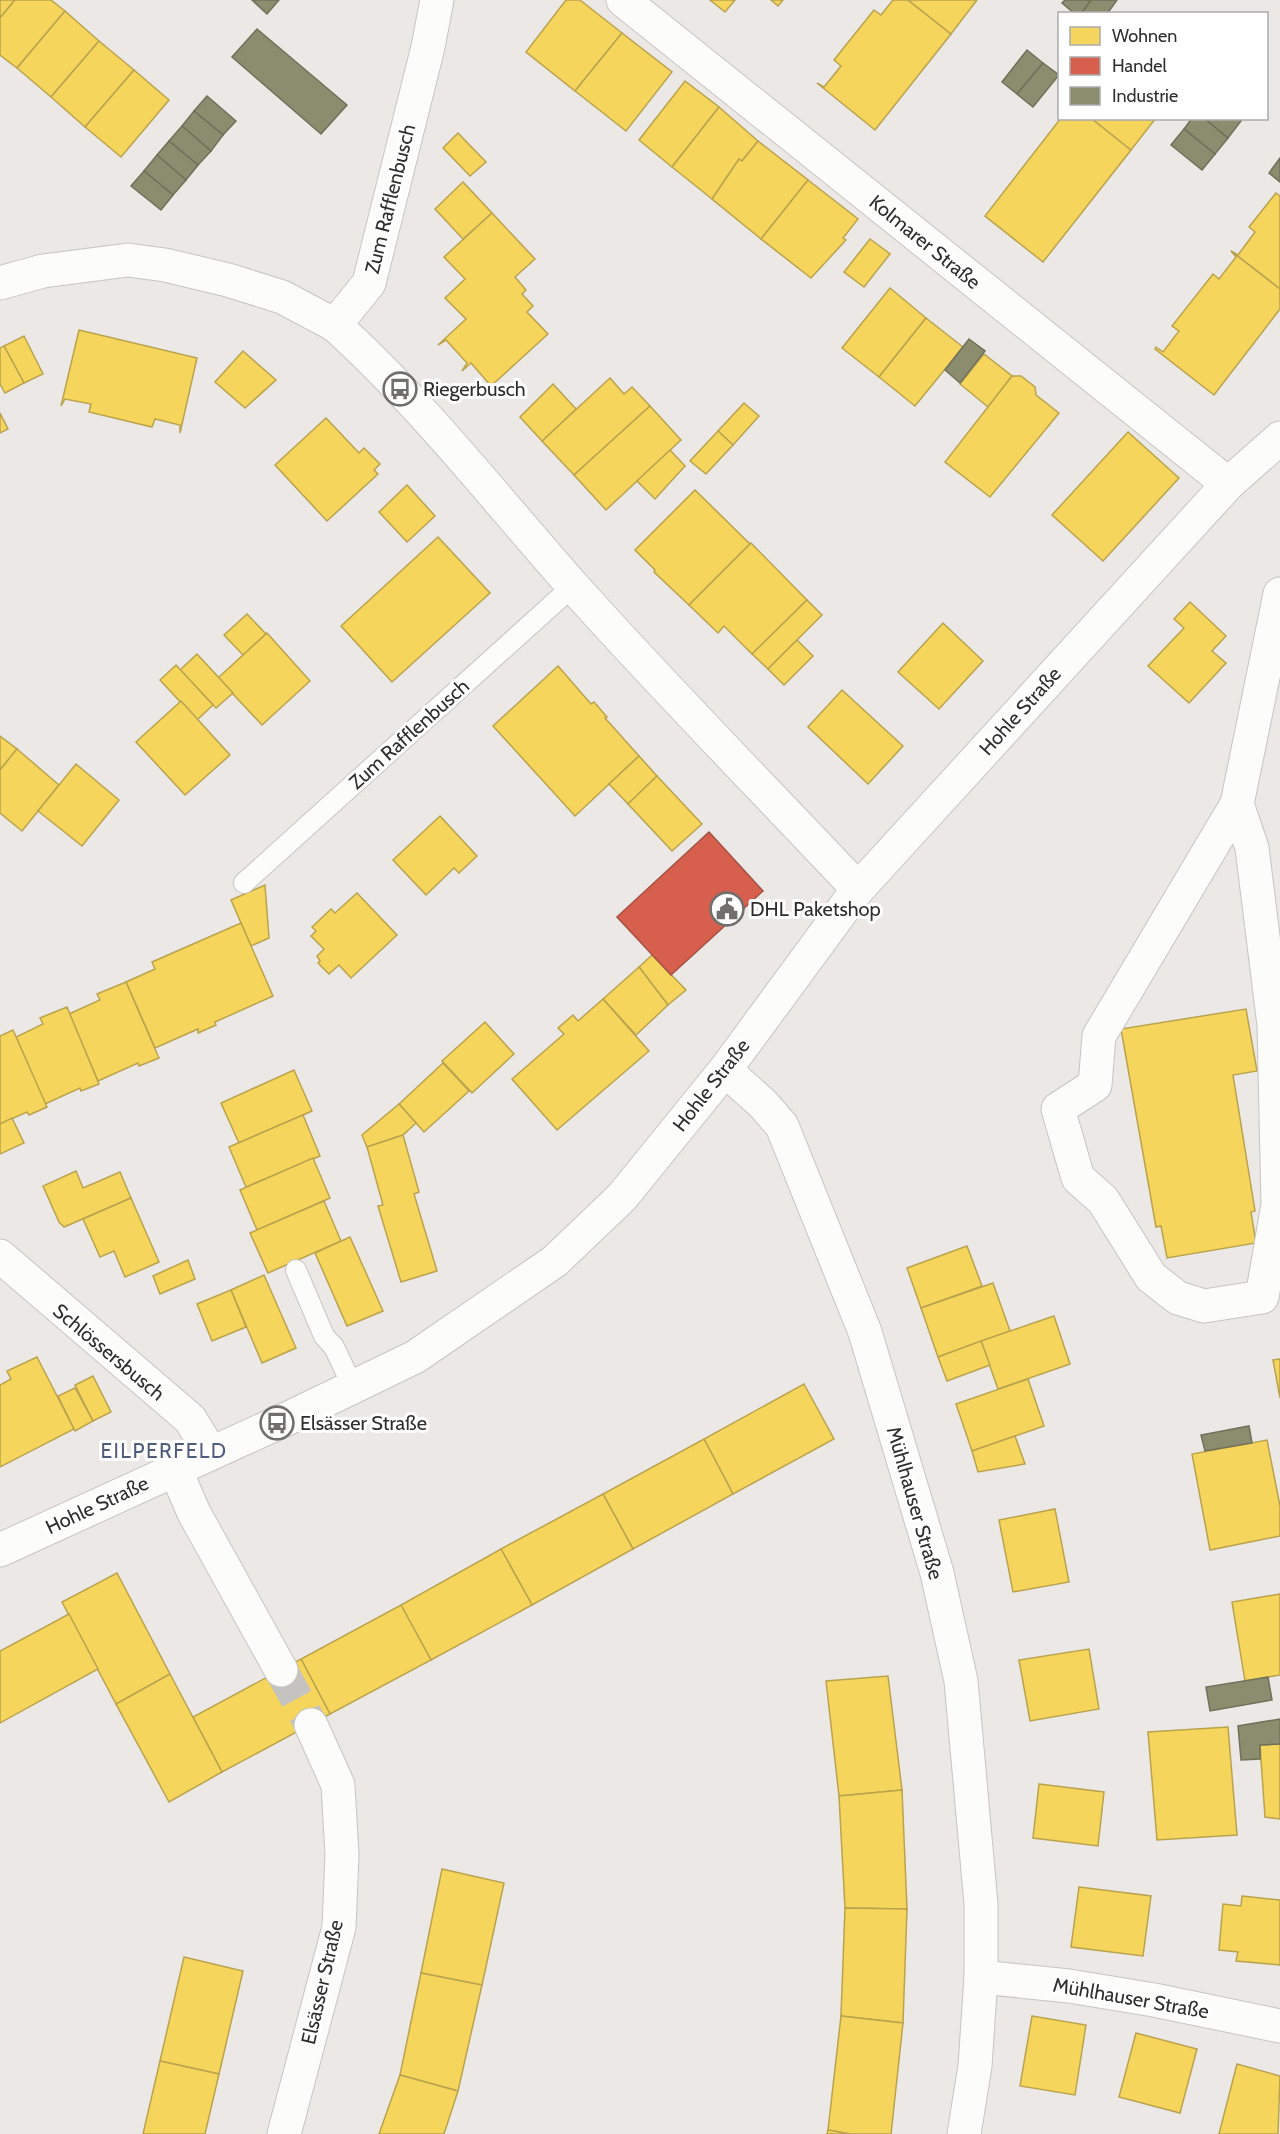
<svg xmlns="http://www.w3.org/2000/svg" width="1280" height="2134" font-family="Cabin,sans-serif">
<style>
.homes{fill:#f6d55c;stroke:#baa34e;stroke-width:1.5}
.shops{fill:#d6604d;stroke:#a45144;stroke-width:1.5}
.industry{fill:#8c8c6e;stroke:#70705b;stroke-width:1.5}
.lines{fill:none;stroke-linecap:round;stroke-linejoin:round}
.street-tunnel{stroke:#c5c3c0;stroke-width:33;stroke-dasharray:33 16;stroke-linecap:butt}
.lane-casing{stroke:#c6c5c4;stroke-width:22}
.street-casing{stroke:#c6c5c4;stroke-width:35}
.lane{stroke:#fcfcfb;stroke-width:20}
.street{stroke:#fcfcfb;stroke-width:33}
.labels{text-anchor:middle;dominant-baseline:central;stroke-width:6;stroke-linejoin:round;paint-order:stroke}
.street-label{font-size:20px;fill:#2e2e2e;stroke:#fff}
.poi-label{font-size:20px;fill:#2e2e2e;stroke:#fff;text-anchor:start}
.neighbourhood-label{font-size:21px;letter-spacing:1.5px;fill:#505c7d;stroke:#fff}
</style>
<rect width="100%" height="100%" fill="#ebe8e5"/>
<!-- homes -->
<g class="homes">
<polygon points="0,0 15,0 0,18"/>
<polygon points="15,0 51,0 65,11 17,68 0,55 0,18"/>
<polygon points="566,0 580,0 622,33 575,91 526,52"/>
<polygon points="710,0 735,0 725,12"/>
<polygon points="771,0 783,0 778,6"/>
<polygon points="893,0 908,0 951,34 875,130 817,83 824,87 841,66 834,60 874,10 881,15"/>
<polygon points="908,0 977,0 951,34"/>
<polygon points="65,11 99,41 51,97 17,68"/>
<polygon points="622,33 672,72 626,131 575,91"/>
<polygon points="99,41 134,70 85,127 51,97"/>
<polygon points="134,70 169,100 121,157 85,127"/>
<polygon points="685,81 719,107 672,167 639,140"/>
<polygon points="719,107 758,141 742,161 739,159 712,199 672,167"/>
<polygon points="1061,118 1091,118 1131,150 1043,262 985,216"/>
<polygon points="1091,118 1156,118 1131,150"/>
<polygon points="458,133 486,162 470,176 443,148"/>
<polygon points="758,141 808,180 761,239 712,199 739,159 742,161"/>
<polygon points="808,180 858,219 843,238 846,240 811,278 761,239"/>
<polygon points="463,182 492,213 463,239 435,209"/>
<polygon points="1276,193 1280,196 1280,289 1231,251 1238,255 1255,232 1249,227"/>
<polygon points="492,213 535,259 515,277 526,290 522,294 533,306 527,312 548,334 491,386 471,363 462,371 467,363 446,340 438,345 466,319 445,298 465,279 444,257"/>
<polygon points="870,239 890,254 864,287 844,272"/>
<polygon points="1231,251 1280,289 1280,309 1214,395 1155,349 1156,347 1163,352 1179,331 1172,326 1213,274 1219,279 1236,257"/>
<polygon points="890,288 926,318 879,377 842,348"/>
<polygon points="926,318 963,347 915,406 879,377"/>
<polygon points="79,330 197,358 180,433 180,425 155,419 152,427 89,412 91,404 65,399 61,406"/>
<polygon points="24,336 43,374 24,383 4,346"/>
<polygon points="4,346 24,383 5,393 0,384 0,348"/>
<polygon points="243,351 276,380 245,408 215,382"/>
<polygon points="984,354 1012,376 988,407 960,384"/>
<polygon points="1012,376 1021,376 1035,387 1036,395 1059,413 990,497 945,462"/>
<polygon points="610,378 624,394 632,387 650,406 574,475 542,441"/>
<polygon points="553,384 576,409 542,441 520,417"/>
<polygon points="744,403 759,416 733,445 718,431"/>
<polygon points="650,406 681,440 606,510 574,475"/>
<polygon points="0,413 8,429 0,433"/>
<polygon points="326,418 359,453 364,448 380,464 374,470 378,474 327,521 275,465"/>
<polygon points="718,431 733,445 706,474 690,461"/>
<polygon points="1128,432 1179,478 1103,561 1052,515"/>
<polygon points="670,450 685,466 655,499 637,481"/>
<polygon points="407,485 435,516 407,542 379,512"/>
<polygon points="695,490 750,544 689,605 654,572 655,570 635,550"/>
<polygon points="438,537 490,593 392,682 341,626"/>
<polygon points="751,543 807,600 752,654 724,626 718,633 689,605"/>
<polygon points="807,600 822,615 768,669 752,654"/>
<polygon points="1190,602 1226,636 1212,651 1226,663 1189,703 1148,666 1184,628 1174,619"/>
<polygon points="247,614 266,634 243,655 224,635"/>
<polygon points="943,623 983,661 939,709 898,672"/>
<polygon points="267,633 310,681 262,725 218,678"/>
<polygon points="797,640 813,656 784,685 768,669"/>
<polygon points="197,654 233,693 216,708 180,670"/>
<polygon points="176,665 213,705 197,720 160,680"/>
<polygon points="558,666 591,704 594,702 607,717 605,718 639,756 575,816 493,726"/>
<polygon points="842,690 903,746 868,784 808,727"/>
<polygon points="181,701 230,755 185,795 136,742"/>
<polygon points="0,736 17,749 0,770"/>
<polygon points="17,749 59,785 22,831 0,813 0,770"/>
<polygon points="639,756 657,776 628,804 609,784"/>
<polygon points="76,764 119,800 82,846 38,811"/>
<polygon points="657,776 702,824 672,851 628,804"/>
<polygon points="440,816 477,856 459,873 454,868 426,895 393,860"/>
<polygon points="265,885 269,938 251,946 231,900"/>
<polygon points="357,893 397,935 351,978 339,965 329,974 318,963 320,961 317,956 324,949 311,936 316,931 312,927 331,909 335,913"/>
<polygon points="241,923 273,996 215,1022 216,1025 198,1033 198,1029 155,1048 126,982 155,969 152,962"/>
<polygon points="652,955 686,990 668,1005 639,967"/>
<polygon points="639,967 668,1005 636,1035 603,999"/>
<polygon points="126,982 159,1058 139,1066 138,1063 98,1081 69,1014 100,1000 97,994"/>
<polygon points="603,999 649,1051 557,1130 512,1079 564,1034 558,1028 573,1015 578,1021"/>
<polygon points="67,1007 99,1084 81,1091 80,1088 45,1104 16,1037 43,1024 40,1018"/>
<polygon points="1246,1009 1257,1071 1233,1075 1255,1211 1251,1212 1256,1243 1167,1258 1161,1226 1156,1227 1121,1029"/>
<polygon points="485,1022 514,1054 472,1093 442,1061"/>
<polygon points="13,1030 47,1107 29,1115 27,1112 0,1124 0,1036"/>
<polygon points="443,1063 469,1091 424,1132 399,1104"/>
<polygon points="294,1070 312,1111 239,1143 221,1103"/>
<polygon points="399,1104 416,1123 403,1135 367,1147 362,1135"/>
<polygon points="303,1115 320,1156 246,1187 229,1147"/>
<polygon points="12,1118 24,1143 0,1154 0,1124"/>
<polygon points="403,1135 419,1192 414,1194 437,1271 401,1282 378,1206 383,1205 367,1147"/>
<polygon points="313,1158 330,1198 257,1230 240,1190"/>
<polygon points="76,1171 83,1188 120,1172 131,1198 64,1227 59,1222 43,1186"/>
<polygon points="131,1198 159,1262 125,1277 114,1251 100,1257 83,1219"/>
<polygon points="324,1201 341,1241 268,1273 250,1233"/>
<polygon points="350,1237 383,1311 347,1326 315,1253"/>
<polygon points="967,1246 982,1286 921,1308 907,1268"/>
<polygon points="188,1260 195,1279 160,1294 153,1276"/>
<polygon points="264,1275 296,1348 262,1363 231,1290"/>
<polygon points="993,1283 1010,1331 938,1357 921,1308"/>
<polygon points="231,1290 246,1327 212,1341 197,1304"/>
<polygon points="1054,1316 1070,1364 998,1389 981,1341"/>
<polygon points="981,1341 990,1365 947,1381 938,1357"/>
<polygon points="37,1357 74,1429 0,1467 0,1385 11,1379 7,1371"/>
<polygon points="1280,1359 1280,1398 1273,1360"/>
<polygon points="93,1376 111,1412 93,1421 75,1385"/>
<polygon points="1028,1379 1044,1426 972,1451 956,1404"/>
<polygon points="804,1384 834,1439 733,1494 704,1439"/>
<polygon points="75,1388 93,1421 75,1431 58,1396"/>
<polygon points="1015,1436 1025,1464 978,1472 972,1451"/>
<polygon points="704,1439 733,1494 633,1549 603,1494"/>
<polygon points="1267,1440 1280,1506 1280,1536 1210,1550 1192,1454"/>
<polygon points="603,1494 633,1549 532,1605 501,1549"/>
<polygon points="1055,1509 1069,1582 1013,1592 999,1520"/>
<polygon points="501,1549 532,1605 431,1660 401,1605"/>
<polygon points="117,1573 170,1674 116,1704 62,1602"/>
<polygon points="1280,1594 1280,1675 1245,1681 1232,1602"/>
<polygon points="401,1605 431,1660 330,1714 301,1659"/>
<polygon points="69,1614 98,1669 0,1723 0,1651"/>
<polygon points="1089,1649 1099,1709 1030,1721 1019,1660"/>
<polygon points="301,1659 330,1714 222,1772 193,1717"/>
<polygon points="170,1674 222,1772 169,1802 116,1704"/>
<polygon points="888,1676 902,1790 839,1796 826,1681"/>
<polygon points="1228,1727 1237,1835 1157,1840 1148,1732"/>
<polygon points="1280,1744 1280,1819 1265,1817 1260,1745"/>
<polygon points="1039,1784 1104,1792 1098,1846 1033,1838"/>
<polygon points="902,1790 907,1909 845,1908 839,1796"/>
<polygon points="442,1869 504,1883 482,1985 421,1973"/>
<polygon points="1079,1887 1151,1896 1143,1956 1071,1947"/>
<polygon points="1242,1896 1280,1900 1280,1965 1236,1961 1238,1952 1219,1950 1223,1904 1241,1906"/>
<polygon points="845,1908 907,1909 903,2023 841,2016"/>
<polygon points="184,1957 243,1971 219,2074 160,2061"/>
<polygon points="421,1973 482,1985 458,2091 400,2075"/>
<polygon points="841,2016 903,2023 891,2134 850,2134 828,2130"/>
<polygon points="1032,2016 1086,2025 1075,2095 1020,2086"/>
<polygon points="1136,2033 1197,2049 1180,2113 1119,2097"/>
<polygon points="160,2061 219,2074 205,2134 143,2134"/>
<polygon points="1237,2064 1280,2076 1278,2134 1219,2134"/>
<polygon points="400,2075 458,2091 444,2134 379,2134"/>
<polygon points="828,2130 850,2134 827,2134"/>
</g>
<!-- shops -->
<polygon class="shops" points="709,832 763,891 671,975 617,917"/>
<!-- industry -->
<g class="industry">
<polygon points="252,0 279,0 267,14"/>
<polygon points="1065,0 1091,0 1081,14 1075,14 1062,3"/>
<polygon points="1091,0 1117,0 1107,14 1081,14"/>
<polygon points="257,29 347,105 321,134 232,57"/>
<polygon points="1027,50 1043,63 1017,94 1002,82"/>
<polygon points="1043,63 1059,75 1033,107 1017,94"/>
<polygon points="207,96 236,121 223,135 194,111"/>
<polygon points="194,111 223,135 211,151 182,126"/>
<polygon points="1192,118 1204,118 1228,138 1215,154 1184,129"/>
<polygon points="1204,118 1237,118 1241,121 1228,138"/>
<polygon points="182,126 211,151 198,165 169,141"/>
<polygon points="1184,129 1215,154 1202,170 1171,145"/>
<polygon points="169,141 198,165 186,180 157,155"/>
<polygon points="157,155 186,180 173,195 144,171"/>
<polygon points="1280,158 1280,182 1269,173"/>
<polygon points="144,171 173,195 161,210 131,186"/>
<polygon points="969,339 985,351 960,383 945,370"/>
<polygon points="1249,1426 1252,1443 1205,1451 1201,1435"/>
<polygon points="1268,1677 1272,1700 1210,1711 1206,1687"/>
<polygon points="1280,1719 1280,1744 1260,1745 1260,1759 1241,1760 1238,1726"/>
</g>
<g class="lines">
<!-- street-tunnel -->
<polyline class="street-tunnel" points="281,1670 311,1725"/>
<defs>
<g id="lane">
<polyline points="244,883 573,586"/>
<polyline points="296,1270 324,1336 334,1347 353,1387"/>
</g>
<g id="street">
<path d="M437 0 428 47 369 283 335 325C422 404 495 498 573 586 665 689 763 788 858 889"/>
<polyline points="623,0 1228,484"/>
<polyline points="0,283 43,271 128,260 165,265 228,280 282,297 335,325"/>
<polyline points="1237,804 1252,848 1274,1025 1278,1205 1262,1297 1204,1306 1178,1298 1151,1277 1103,1200 1078,1178 1058,1109 1095,1085 1099,1036 1237,804 1280,594"/>
<polyline points="725,1070 763,1104 782,1126 865,1332 937,1573 961,1681 981,1904 981,1977 975,2066 964,2134"/>
<polyline points="0,1256 190,1419 211,1453"/>
<polyline points="175,1469 194,1513 281,1670"/>
<polyline points="0,1550 293,1416 415,1357 555,1261 622,1197 725,1070 858,889 1228,484 1280,438"/>
<polyline points="981,1977 1069,1986 1154,2000 1280,2026"/>
<polyline points="284,2134 339,1927 342,1855 338,1785 311,1725"/>
</g>
</defs>
<!-- lane casing -->
<use href="#lane" class="lane-casing"/>
<!-- street casing -->
<use href="#street" class="street-casing"/>
<!-- lane -->
<use href="#lane" class="lane"/>
<!-- street -->
<use href="#street" class="street"/>
</g>
<!-- icons -->
<defs>
<symbol id="bus-ring" viewBox="-11 -11 22 22"><circle r="9.5" fill="#fff" stroke="#706f6e" stroke-width="1.5"/><path d="M-5-6H5V4H4V6H2V4H-2V6H-4V4H-5ZM-3.5-4V0h7V-4ZM-3.5 1.2v1.5H-2V1.2ZM2 1.2v1.5H3.5V1.2Z" fill="#706f6e"/></symbol>
<symbol id="civic-ring" viewBox="-11 -11 22 22"><circle r="9.5" fill="#fff" stroke="#706f6e" stroke-width="1.5"/><path d="M-.6-6.5H3V-4.5H.6V-3L4-1V1h2V6H-6V1h2V-1L-.6-3ZM-1.2 2.5V6h2.4V2.5Z" fill="#706f6e"/></symbol>
</defs>
<g fill-rule="evenodd">
<use href="#bus-ring" x="381" y="370" width="38" height="38"/>
<use href="#civic-ring" x="708" y="890" width="38" height="38"/>
<use href="#bus-ring" x="258" y="1404" width="38" height="38"/>
</g>
<g class="labels">
<!-- street labels -->
<g class="street-label">
<text transform="translate(390 199) rotate(-76)">Zum Rafflenbusch</text>
<text transform="translate(925 242) rotate(39)">Kolmarer Straße</text>
<text transform="translate(1020 711) rotate(-48)">Hohle Straße</text>
<text transform="translate(409 734) rotate(-42)">Zum Rafflenbusch</text>
<text transform="translate(711 1085) rotate(-52)">Hohle Straße</text>
<text transform="translate(109 1352) rotate(40)">Schlössersbusch</text>
<text transform="translate(915 1503) rotate(74)">Mühlhauser Straße</text>
<text transform="translate(97 1505) rotate(-25)">Hohle Straße</text>
<text transform="translate(322 1982) rotate(-77)">Elsässer Straße</text>
<text transform="translate(1131 1998) rotate(10)">Mühlhauser Straße</text>
</g>
<!-- poi labels -->
<g class="poi-label">
<text x="423" y="389">Riegerbusch</text>
<text x="750" y="909">DHL Paketshop</text>
<text x="300" y="1423">Elsässer Straße</text>
</g>
<!-- neighbourhood labels -->
<g class="neighbourhood-label">
<text x="164" y="1450">EILPERFELD</text>
</g>
</g>
<!-- legend -->
<rect x="1058" y="12" width="210" height="108" fill="#ffffff" stroke="#ababab" stroke-width="1.5"/>
<rect x="1070" y="27" width="30" height="18" fill="#f6d55c" stroke="#ababab" stroke-width="1.5"/>
<text x="1112" y="42" font-size="18" fill="#2e2e2e">Wohnen</text>
<rect x="1070" y="57" width="30" height="18" fill="#d6604d" stroke="#ababab" stroke-width="1.5"/>
<text x="1112" y="72" font-size="18" fill="#2e2e2e">Handel</text>
<rect x="1070" y="87" width="30" height="18" fill="#8c8c6e" stroke="#ababab" stroke-width="1.5"/>
<text x="1112" y="102" font-size="18" fill="#2e2e2e">Industrie</text>
</svg>
